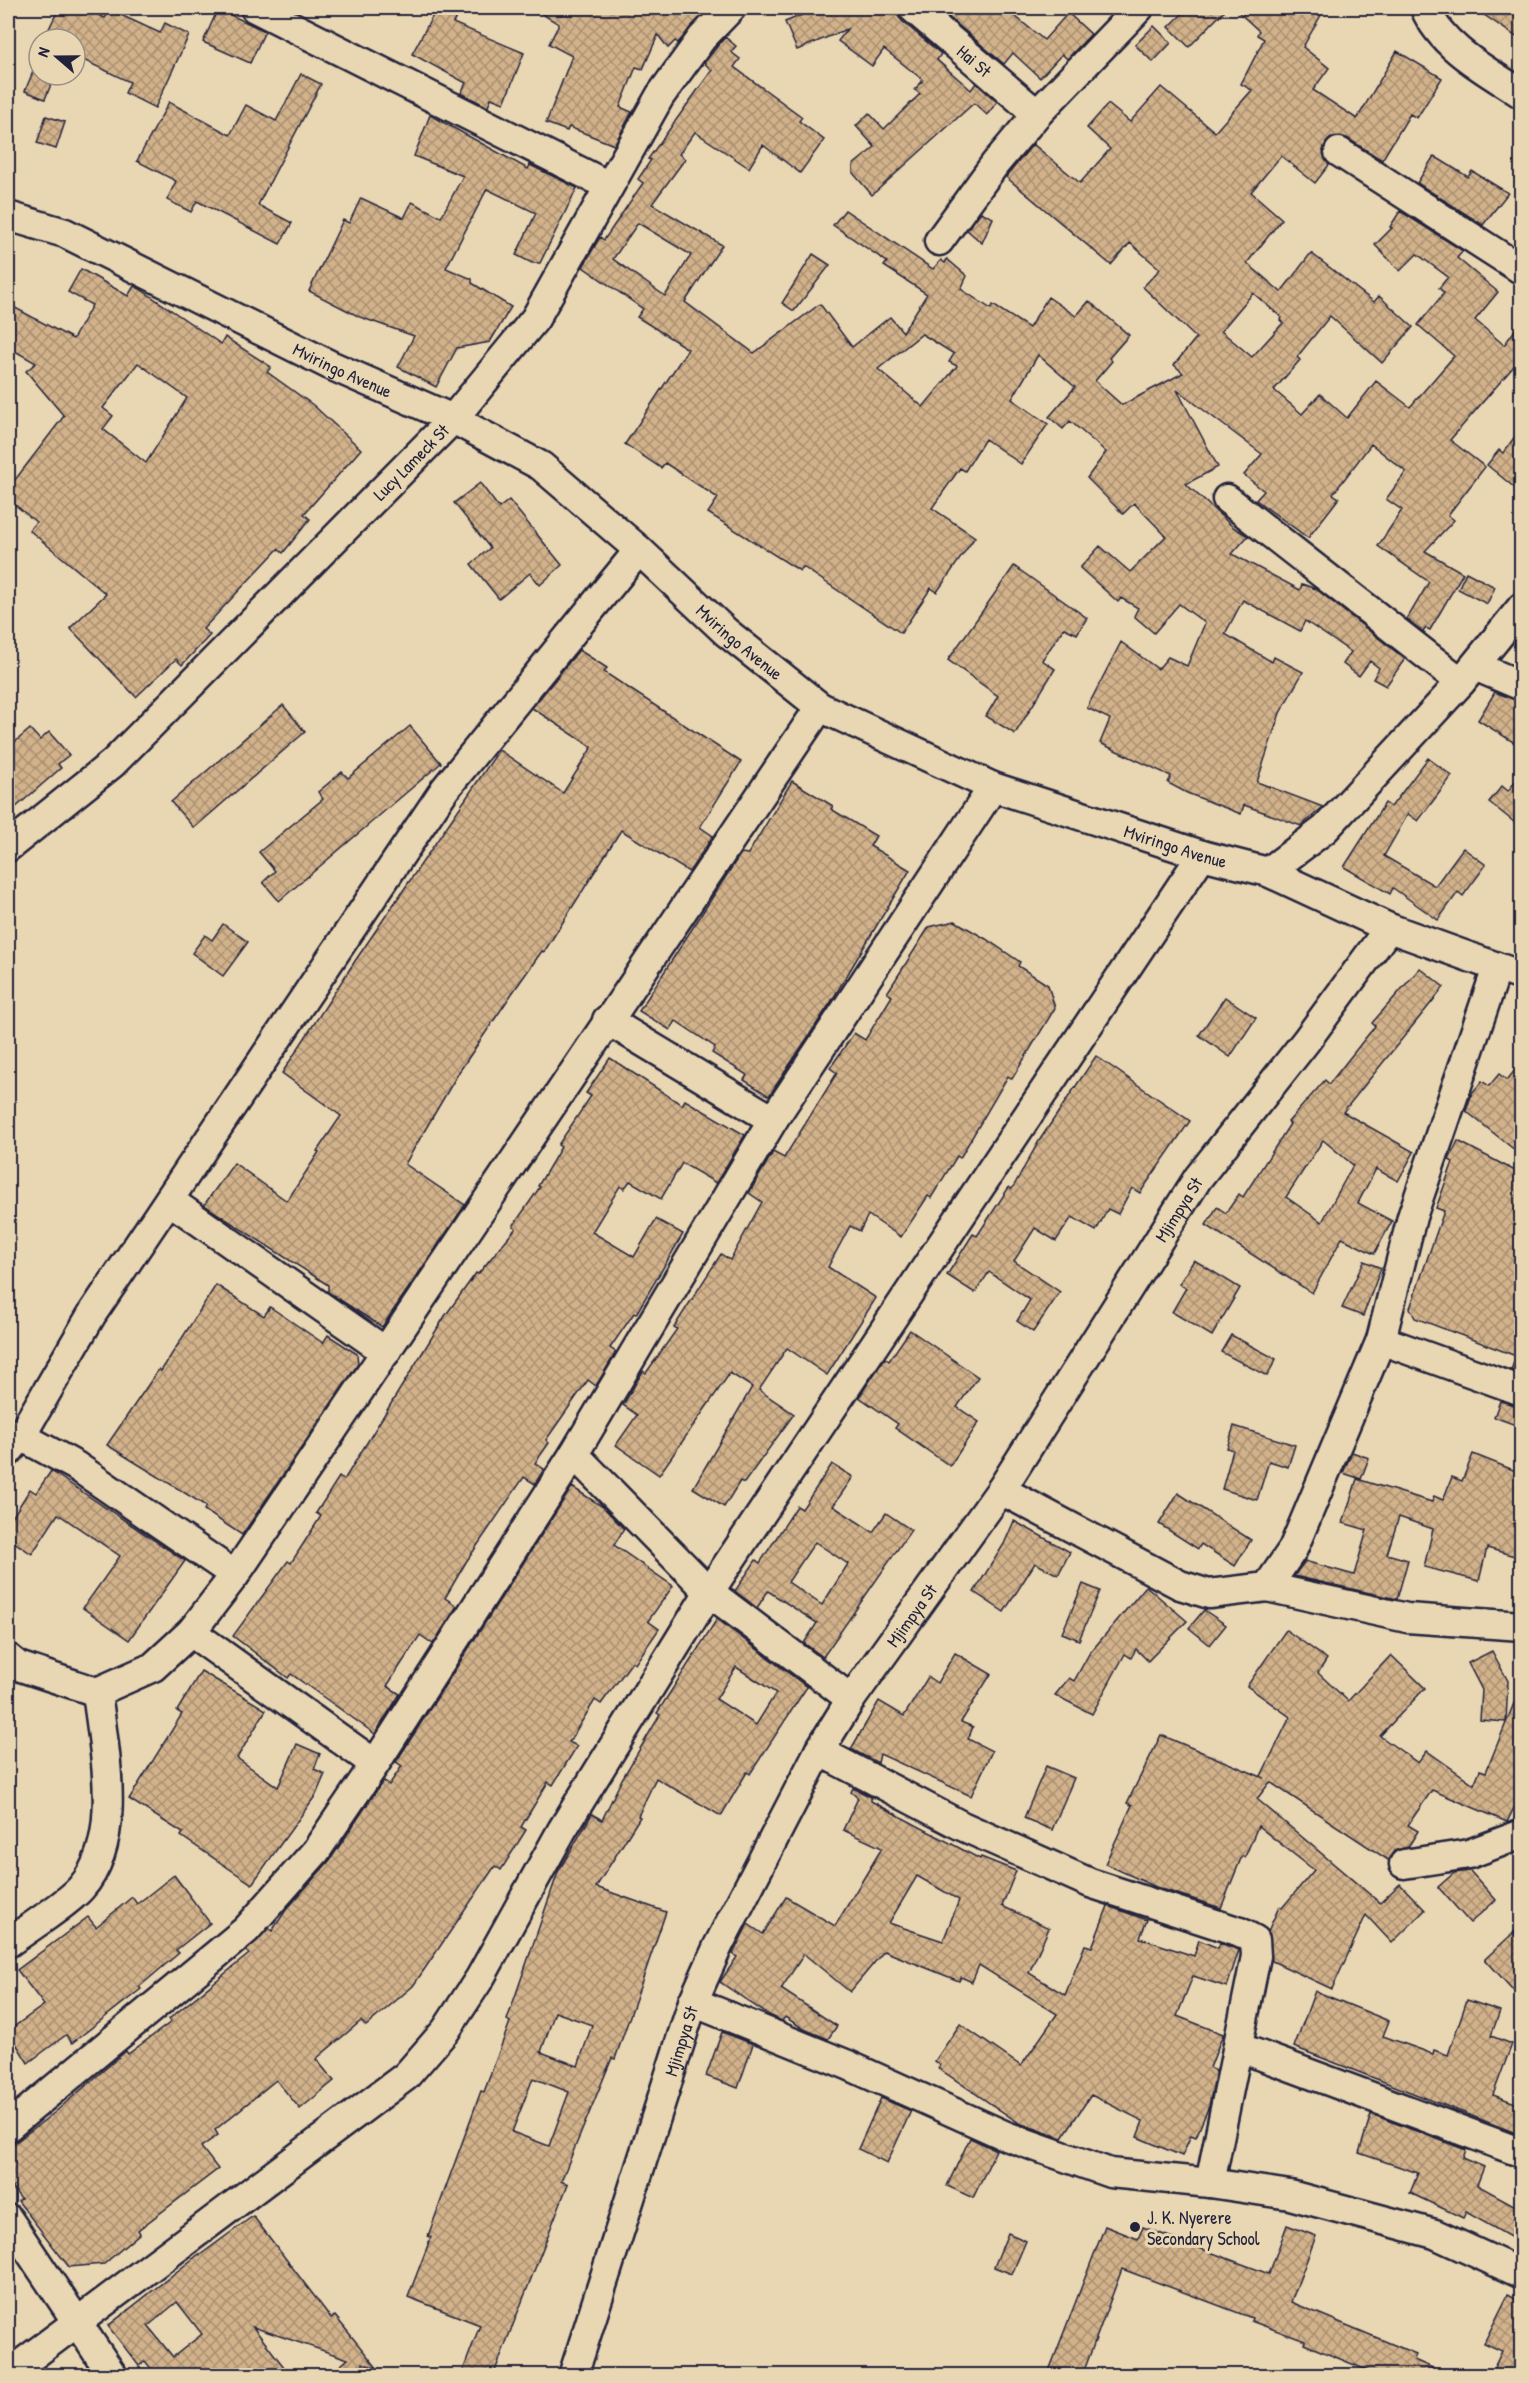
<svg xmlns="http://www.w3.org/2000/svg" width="1529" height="2383" font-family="'Patrick Hand',sans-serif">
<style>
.building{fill:url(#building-cross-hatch);stroke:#22223b;stroke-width:1.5;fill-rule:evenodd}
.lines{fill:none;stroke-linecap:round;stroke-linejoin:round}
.minor-casing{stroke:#22223b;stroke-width:33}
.minor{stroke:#e9d7b4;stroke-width:28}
.poi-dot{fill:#22223b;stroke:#e9d7b4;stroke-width:2}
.labels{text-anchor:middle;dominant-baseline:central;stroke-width:6;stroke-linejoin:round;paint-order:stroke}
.street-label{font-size:18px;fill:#22223b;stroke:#e9d7b4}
.poi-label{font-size:18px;fill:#22223b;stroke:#e9d7b4;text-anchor:start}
</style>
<defs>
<pattern id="building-cross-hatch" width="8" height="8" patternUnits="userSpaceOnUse" patternTransform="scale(1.5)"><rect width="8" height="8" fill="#d2b28a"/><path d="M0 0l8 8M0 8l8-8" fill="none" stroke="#aa9072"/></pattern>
</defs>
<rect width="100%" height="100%" fill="#e9d7b4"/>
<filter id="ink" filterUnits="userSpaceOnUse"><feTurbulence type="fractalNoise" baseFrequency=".0167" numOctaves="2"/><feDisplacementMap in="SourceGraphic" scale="12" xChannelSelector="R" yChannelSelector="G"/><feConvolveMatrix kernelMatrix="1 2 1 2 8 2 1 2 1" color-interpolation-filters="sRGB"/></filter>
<g filter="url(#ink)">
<!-- building -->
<g class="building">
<polygon points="59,8 82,8 105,18 110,10 160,33 165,23 189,35 155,108 125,93 130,82 75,56 75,39 44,39"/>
<polygon points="437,8 462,8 453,23 524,53 504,103 491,98 488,107 461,93 466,83 412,54"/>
<polygon points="532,8 708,8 678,43 675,41 668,48 658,35 643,69 636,67 620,107 632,112 614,145 569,127 567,131 546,123 572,56 549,44 559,24"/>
<polygon points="794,8 897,8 893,10 902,21 941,54 937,60 971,90 976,83 997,102 987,115 974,103 872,195 853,173 853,165 875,147 856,126 869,113 884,129 920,94 915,90 923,80 884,49 872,66 838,41 847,29 797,50 785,22 802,15"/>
<polygon points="938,8 1005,8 1044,40 1068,13 1091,34 1067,59 1062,54 1040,78 1013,53 1004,64"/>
<polygon points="1188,8 1227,8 1189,47 1169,27"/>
<path d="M1234 8H1325L1303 47 1329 68 1313 90 1357 119 1397 51 1442 78 1417 118 1410 114 1382 160 1347 138 1332 137 1326 143 1323 151 1329 165 1315 183 1281 156 1251 192 1282 219 1247 263 1281 292 1311 253 1374 302 1379 296 1413 327 1382 363 1330 316 1297 357 1300 360 1274 390 1302 414 1320 394 1347 418 1376 381 1410 407 1454 356 1418 325 1444 293 1439 288 1448 277 1417 254 1400 271 1375 245 1392 228 1390 227 1400 211 1463 251 1457 258 1498 292 1475 320 1504 345 1521 322V358L1450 440 1485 467 1448 515 1454 520 1425 551 1463 573 1430 630 1426 628 1423 632 1407 619 1429 582 1378 546 1402 510 1386 499 1406 472 1371 444 1333 494 1339 498 1308 538 1256 500 1264 491 1244 475 1262 454 1177 390 1218 467 1186 484 1233 527 1248 536 1232 554 1300 590 1302 584 1316 589 1405 659 1386 686 1373 679 1379 668 1370 661 1359 676 1343 664 1351 652 1305 621 1300 631 1243 600 1225 634 1272 662 1274 657 1303 672 1280 713 1257 782 1323 807 1301 826 1244 805 1241 814 1187 793 1168 783 1171 776 1100 743 1110 719 1087 708 1121 642 1158 669 1168 657 1187 666 1205 623 1179 604 1154 633 1134 616 1138 608 1121 598 1118 602 1080 568 1100 546 1130 572 1166 536 1134 503 1123 514 1087 478 1106 452 1070 421 1063 429 1049 417 1075 387 1038 355 1012 399 1048 424 1021 464 985 439 965 471 960 468 932 508 975 537 937 592 931 588 901 633 803 567 800 571 708 513 718 498 665 463 661 468 625 444 688 349 637 317 643 309 583 267 600 237 604 240 643 183 638 179 651 160 648 159 712 70 704 63 725 37 736 46 731 52 740 59 734 67 802 117 799 121 824 140 800 173 763 145 749 168 695 132 679 154 685 159 652 204 722 245 685 302 754 353 820 304 852 347 890 317 903 332 927 294 884 266 887 262 833 225 845 210 933 269 941 260 945 263 947 259 967 276 961 289 991 309 993 305 1029 328 1048 297 1076 316 1089 301 1129 335 1109 358 1112 361 1095 381 1122 405 1183 373 1174 365 1196 338 1143 287 1160 269 1130 243 1111 265 1006 177 1033 144 1080 183 1110 149 1087 128 1108 104 1130 122 1161 87 1215 132 1252 90 1241 84 1264 39 1257 35 1259 31ZM638 223 691 255 665 296 613 259ZM1253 293 1282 318 1280 320 1283 323 1252 357 1221 331ZM922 334 954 354 949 362 957 366 923 407 878 369Z"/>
<polygon points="1474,8 1521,8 1521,40"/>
<polygon points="218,9 265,31 250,63 203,42"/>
<polygon points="1154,26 1171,43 1153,62 1135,45"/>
<polygon points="39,49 39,75 55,75 45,99 25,91 37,62 34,61"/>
<polygon points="301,74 321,84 258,205 292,223 280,244 197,201 191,212 167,200 176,181 137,161 169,102 230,135 246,105 276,121"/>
<polygon points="430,115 528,169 530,165 577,188 540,263 532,263 516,255 536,213 487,189 446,268 472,279 472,283 511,307 490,342 457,348 436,387 398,367 414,336 360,317 309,291 343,220 349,223 361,198 404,218 412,202 441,217 463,176 414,156"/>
<polygon points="46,116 65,122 56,149 37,143"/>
<polygon points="1434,156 1468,177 1472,171 1508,193 1483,225 1417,183"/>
<polygon points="981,212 993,218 982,243 967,230"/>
<polygon points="813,254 830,265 794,311 782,303"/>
<path d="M81 269 128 296 134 286 140 289 221 344 225 337 271 367 267 372 313 405 361 449 304 514 310 519 283 553 278 549 203 629 210 635 182 665 176 659 136 697 70 628 106 594 29 530 36 522 8 499V489L64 416 26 371 36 363 8 347V304L73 339 92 305 68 292ZM138 363 187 398 146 463 103 429 113 416 103 408Z"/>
<polygon points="1521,428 1521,493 1487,465 1499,450 1503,453"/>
<polygon points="480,483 499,508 509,500 562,565 540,585 530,573 499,599 471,564 490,548 454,503"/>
<polygon points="1014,566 1087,618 1077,634 1064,628 1042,660 1055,669 1015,734 986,716 998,696 948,660"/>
<polygon points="1466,572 1495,587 1487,604 1458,589"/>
<polygon points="579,650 607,668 604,672 741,762 700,827 713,836 689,872 621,830 544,952 542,951 513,992 459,1072 405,1164 465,1205 382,1327 328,1292 328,1285 204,1205 234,1163 287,1201 319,1152 317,1151 341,1116 282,1073 355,961 499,750 563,793 592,747 532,708"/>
<polygon points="1495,692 1521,702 1521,747 1478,720"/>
<polygon points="283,705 305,732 194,828 171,802"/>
<polygon points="410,726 441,763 279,901 263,882 275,871 259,852 323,799 318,792 342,772 348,778"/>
<polygon points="30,729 40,740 49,732 69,755 58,764 61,768 8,814 8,748"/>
<polygon points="1428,758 1452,776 1418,821 1408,814 1384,856 1435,886 1463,848 1486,865 1463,896 1458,892 1438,920 1393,888 1390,894 1344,867 1385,803 1391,807"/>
<polygon points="1521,774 1521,812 1514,822 1489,802 1502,786 1508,791"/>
<polygon points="792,781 833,806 831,809 876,836 870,846 910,870 831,1002 769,1096 744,1080 747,1075 712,1053 715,1047 676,1021 670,1030 639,1011 741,853 748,854"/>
<polygon points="955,921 986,939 1020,962 1018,966 1048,985 1055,1008 1012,1079 1008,1076 960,1158 957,1156 931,1198 928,1196 901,1237 868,1215 860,1231 850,1226 828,1267 876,1298 827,1375 787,1348 759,1390 794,1414 744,1483 740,1481 724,1507 693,1488 752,1387 730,1373 659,1475 616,1445 637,1415 623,1405 643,1371 646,1373 677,1329 674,1327 721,1254 730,1260 762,1202 749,1193 773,1152 784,1158 837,1073 830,1068 854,1033 865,1040 892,996 887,993 929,927"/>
<polygon points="223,924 248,942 223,976 192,953 205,935 212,940"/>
<path d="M1420 968 1444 987 1343 1112 1414 1152 1398 1181 1376 1169 1358 1203 1392 1221 1374 1254 1342 1238 1312 1293 1206 1225 1217 1207 1226 1213 1239 1194 1243 1197 1290 1124 1288 1122 1325 1080 1329 1084 1375 1026 1372 1023ZM1323 1140 1353 1165 1322 1222 1286 1197Z"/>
<polygon points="1225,997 1256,1018 1230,1057 1199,1035"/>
<polygon points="1096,1056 1190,1121 1140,1193 1132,1188 1118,1214 1108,1209 1096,1231 1072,1217 1056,1241 1035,1228 1014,1261 1060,1292 1033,1332 1017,1321 1030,1300 989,1272 975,1293 947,1275 973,1234 977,1236 1009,1187 1012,1189 1039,1141"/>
<polygon points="610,1058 682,1105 685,1100 745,1135 716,1183 682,1163 661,1199 630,1181 624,1189 620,1186 592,1232 634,1257 656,1219 683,1234 636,1314 634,1313 610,1348 616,1352 596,1386 588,1380 546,1440 549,1443 535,1463 544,1469 535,1484 524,1477 466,1562 445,1598 457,1606 433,1644 420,1635 387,1686 400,1694 375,1734 291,1674 288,1678 233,1636 288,1561 291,1563 321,1516 316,1513 339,1477 344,1480 445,1316 476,1273 478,1274 516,1228 513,1226 540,1187 538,1186 561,1147 558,1145 591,1096 586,1093"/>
<polygon points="1521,1063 1521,1155 1466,1111 1472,1093 1482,1081 1489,1086 1499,1074 1507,1080"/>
<polygon points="1458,1141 1521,1174 1521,1373 1511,1370 1516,1356 1415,1318 1410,1308 1444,1211 1436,1208 1453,1162 1449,1160"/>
<polygon points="1194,1260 1240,1288 1212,1336 1172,1312 1186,1288 1179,1284"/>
<polygon points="1364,1261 1381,1268 1363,1316 1342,1308"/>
<polygon points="216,1285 264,1316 270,1307 323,1343 328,1335 357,1354 358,1364 242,1535 204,1510 206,1506 107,1445 159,1369 161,1371"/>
<polygon points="910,1330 978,1377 957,1407 979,1422 950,1466 895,1428 898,1424 859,1397 885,1358 889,1361"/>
<polygon points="1231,1335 1276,1359 1267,1376 1221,1352"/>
<polygon points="1500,1401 1521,1407 1521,1427 1494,1417"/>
<polygon points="1234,1426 1295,1445 1288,1467 1269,1461 1257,1500 1222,1489 1233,1450 1227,1448"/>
<polygon points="1352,1452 1369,1458 1361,1479 1343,1473"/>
<polygon points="1473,1454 1521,1473 1521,1547 1518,1557 1487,1548 1479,1581 1424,1567 1433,1529 1399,1517 1387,1554 1408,1560 1397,1599 1294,1576 1305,1561 1354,1575 1367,1530 1343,1523 1357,1479 1432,1502 1434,1496 1443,1500 1452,1477 1462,1481"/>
<path d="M832 1464 853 1477 833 1506 873 1532 886 1513 911 1530 823 1657 804 1643 817 1623 768 1591 757 1608 735 1591 756 1560 760 1563 797 1506 802 1509ZM815 1542 848 1564 822 1605 788 1582Z"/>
<polygon points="51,1471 185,1561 129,1640 83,1608 120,1556 58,1514 32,1554 8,1538 8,1524 30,1489 36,1493"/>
<polygon points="572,1487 603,1507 624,1529 614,1545 673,1586 648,1621 659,1629 635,1664 632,1662 601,1704 595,1700 569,1742 577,1746 553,1785 548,1782 521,1827 526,1830 501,1870 495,1866 413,1986 366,2026 361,2021 316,2059 334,2081 300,2109 276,2080 215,2130 218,2135 201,2147 218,2169 138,2230 140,2233 104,2264 69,2267 18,2201 21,2199 8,2182 8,2148 54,2113 126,2051 128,2054 171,2022 169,2019 249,1954 246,1951 269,1928 272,1931 286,1910 330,1860 383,1781 389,1785 402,1766 396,1762"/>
<polygon points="1178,1493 1251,1540 1235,1566 1201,1544 1198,1549 1159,1524"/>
<polygon points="1014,1521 1070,1552 1058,1575 1035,1563 1004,1612 974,1592 1004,1544"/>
<polygon points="1083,1584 1100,1591 1079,1640 1062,1633"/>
<polygon points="1146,1586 1187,1621 1148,1661 1136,1649 1131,1658 1125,1654 1092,1714 1055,1695 1069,1678 1074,1681 1089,1654"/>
<polygon points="1204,1610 1226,1625 1210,1645 1189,1628"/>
<path d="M717 1619 807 1687 750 1774 747 1772 721 1816 656 1778 638 1816 640 1817 596 1887 666 1912 615 2059 612 2058 561 2181 568 2184 493 2376H461L480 2325 408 2297 431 2237 428 2236 481 2091 484 2092 510 2022 507 2020 558 1872 592 1814 602 1820 622 1779 660 1715 657 1713ZM736 1667 776 1693 756 1725 716 1699ZM555 2012 592 2025 578 2066 541 2052ZM533 2078 569 2092 549 2146 512 2132Z"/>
<polygon points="1286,1630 1327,1659 1318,1673 1348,1701 1391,1655 1425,1688 1380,1736 1418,1763 1427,1751 1474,1784 1480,1770 1486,1772 1521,1686 1521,1818 1514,1808 1507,1822 1432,1790 1408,1825 1418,1831 1408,1847 1394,1851 1388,1860 1270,1782 1257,1799 1380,1903 1400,1884 1425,1910 1392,1943 1366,1915 1332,1989 1272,1961 1268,1931 1279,1907 1282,1908 1314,1870 1258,1826 1245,1857 1242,1856 1221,1908 1156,1887 1105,1864 1132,1805 1127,1803 1161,1735 1264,1778 1261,1776 1290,1717 1247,1686"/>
<polygon points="1492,1651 1508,1681 1506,1722 1480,1720 1482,1690 1468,1663"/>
<polygon points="955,1653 991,1674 961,1722 973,1727 968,1739 992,1751 971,1796 880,1754 878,1763 851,1749 879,1701 904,1716 928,1677 937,1683"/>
<polygon points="201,1671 266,1710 237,1758 278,1787 297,1744 320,1754 314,1769 325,1774 316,1795 252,1884 181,1836 183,1833 129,1799 182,1714 177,1711"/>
<polygon points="1046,1766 1074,1778 1052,1830 1024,1818"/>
<path d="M853 1788 871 1797V1801L980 1859 981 1857 1016 1871 1002 1906 1049 1928 1029 1973 1065 1995 1085 1945 1092 1947 1108 1906 1147 1920 1140 1938 1194 1956 1199 1940 1218 1948 1220 1943 1239 1950 1227 1987 1193 1976 1177 2016 1223 2034 1210 2068 1216 2071 1209 2106 1196 2137 1191 2135 1182 2156 1137 2137 1143 2121 1091 2095 1062 2138 1019 2123 938 2068 940 2065 935 2061 960 2024 1021 2066 1057 2014 979 1965 972 1982 961 1977 959 1981 884 1951 850 1992 804 1954 781 1989 837 2026 828 2039 804 2029 785 2017 782 2021 767 2014 720 1982 737 1957 733 1954 748 1924 763 1934 786 1897 835 1926 882 1848 843 1830 858 1798 851 1792ZM917 1876 959 1900 943 1941 889 1923Z"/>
<polygon points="1470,1871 1496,1900 1470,1923 1438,1887 1454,1873"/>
<polygon points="174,1875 210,1923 176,1950 179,1953 139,1987 141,1989 72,2043 66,2035 28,2063 8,2031 44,2005 17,1970 88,1917 96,1927 132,1897 137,1904"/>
<polygon points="1521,1926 1521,1999 1485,1959"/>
<polygon points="1315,1991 1389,2021 1383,2036 1433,2054 1434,2050 1448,2055 1467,2000 1500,2011 1491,2036 1512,2044 1493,2095 1521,2105 1521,2135 1294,2047"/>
<polygon points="722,2032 753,2044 738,2088 706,2076"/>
<polygon points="881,2098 911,2111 887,2163 858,2149"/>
<polygon points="1371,2114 1466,2150 1463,2158 1484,2167 1477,2185 1521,2209 1521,2243 1466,2212 1463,2218 1410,2193 1418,2173 1359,2153"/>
<polygon points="970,2138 996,2150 973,2198 947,2186"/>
<path d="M253 2216 331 2318 335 2316 378 2369 363 2363V2376H328L348 2359 253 2327 291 2376H150L154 2372 145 2361 139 2366 108 2326 199 2254 200 2255ZM177 2302 202 2334 173 2357 148 2326Z"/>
<polygon points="1287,2225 1316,2236 1291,2302 1416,2354 1414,2360 1451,2376 1381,2376 1304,2344 1305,2341 1251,2321 1252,2318 1122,2269 1082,2376 1047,2376 1105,2226 1138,2239 1143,2227 1269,2274"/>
<polygon points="1008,2233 1026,2241 1012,2274 994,2267"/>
<polygon points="1508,2295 1521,2302 1521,2376 1490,2376 1502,2351 1484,2343"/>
</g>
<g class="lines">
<defs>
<g id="minor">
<polyline points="255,8 609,186"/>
<path id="s1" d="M913 8 1037 114"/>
<path d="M1425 8C1442 48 1487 71 1522 94"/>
<polyline points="1339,152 1522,270"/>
<path id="s2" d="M8 216 65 233 330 365 453 419 541 466 639 550 726 632 820 707 993 787 1202 855 1268 872 1389 928 1522 976"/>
<polyline points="939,241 995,164 1037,114 1139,8"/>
<polyline points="1227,499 1461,682"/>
<polyline points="1475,666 1522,686"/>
<path id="s3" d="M8 847 113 763 453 419 535 319 660 96 702 38 731 8"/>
<polyline points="1268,872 1325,829 1461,682 1522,607"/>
<polyline points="607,1020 773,1120"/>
<polyline points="169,1200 386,1352"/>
<polyline points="1381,1340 1522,1391"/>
<polyline points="21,1436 76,1466 235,1575"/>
<polyline points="8,1452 21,1436 92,1314 445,789 639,550"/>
<polyline points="574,1454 709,1592 851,1699"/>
<polyline points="1001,1490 1180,1585 1209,1594 1267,1587 1293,1549 1381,1340 1412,1217 1497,968"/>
<polyline points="1267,1587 1407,1618 1522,1626"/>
<polyline points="191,1632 375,1764"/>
<polyline points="8,1658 18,1666 97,1692 153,1667 191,1632 235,1575 820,707"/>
<polyline points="819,1751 962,1826 1090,1883 1240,1932 1255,1940 1256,1956 1210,2183"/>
<polyline points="1404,1864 1469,1854 1522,1834"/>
<path d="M8 1943C27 1929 67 1904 81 1888 124 1840 104 1751 97 1692"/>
<polyline points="693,2002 848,2065 1006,2136 1110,2173 1210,2183 1290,2195 1435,2234 1522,2274"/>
<polyline points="1238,2047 1522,2153"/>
<polyline points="8,2127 246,1930 316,1851 375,1764 574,1454 773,1120 993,787"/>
<polyline points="8,2219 113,2376"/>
<polyline points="8,2374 406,2076 446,2030 480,1978 562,1830 709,1592 1202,855"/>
<path id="s4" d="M573 2376 693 2002 718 1946 819 1751 851 1699 1001 1490 1198 1178 1306 1041 1389 928"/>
</g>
</defs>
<!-- minor casing -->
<use href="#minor" class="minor-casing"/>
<!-- minor -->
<use href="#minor" class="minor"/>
</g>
</g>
<!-- markers -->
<circle class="poi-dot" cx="1135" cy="2227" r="6"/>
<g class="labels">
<!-- street labels -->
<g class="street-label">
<text stroke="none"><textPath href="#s1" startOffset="81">Hai St</textPath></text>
<text stroke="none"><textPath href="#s2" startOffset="369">Mviringo Avenue</textPath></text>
<text stroke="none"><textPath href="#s3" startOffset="558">Lucy Lameck St</textPath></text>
<text stroke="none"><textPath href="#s2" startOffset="855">Mviringo Avenue</textPath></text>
<text stroke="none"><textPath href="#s2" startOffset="1341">Mviringo Avenue</textPath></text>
<text stroke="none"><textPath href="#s4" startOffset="1324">Mjimpya St</textPath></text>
<text stroke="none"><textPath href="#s4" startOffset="838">Mjimpya St</textPath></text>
<text stroke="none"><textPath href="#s4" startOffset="352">Mjimpya St</textPath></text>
</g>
<!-- poi labels -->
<g class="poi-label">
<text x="1147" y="2217">J. K. Nyerere<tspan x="1147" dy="21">Secondary School</tspan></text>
</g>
</g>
<!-- margin -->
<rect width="1529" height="2383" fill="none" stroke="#e9d7b4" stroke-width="30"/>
<rect x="15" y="15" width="1499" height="2353" fill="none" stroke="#22223b" stroke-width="2" filter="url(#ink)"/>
<!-- north arrow -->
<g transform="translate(57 57) rotate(290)"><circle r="28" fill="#e9d7b4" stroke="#998f84" stroke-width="1.5"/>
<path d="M0-4.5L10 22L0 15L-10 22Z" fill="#22223b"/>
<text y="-9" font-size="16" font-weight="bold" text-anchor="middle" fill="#22223b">N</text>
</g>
</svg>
